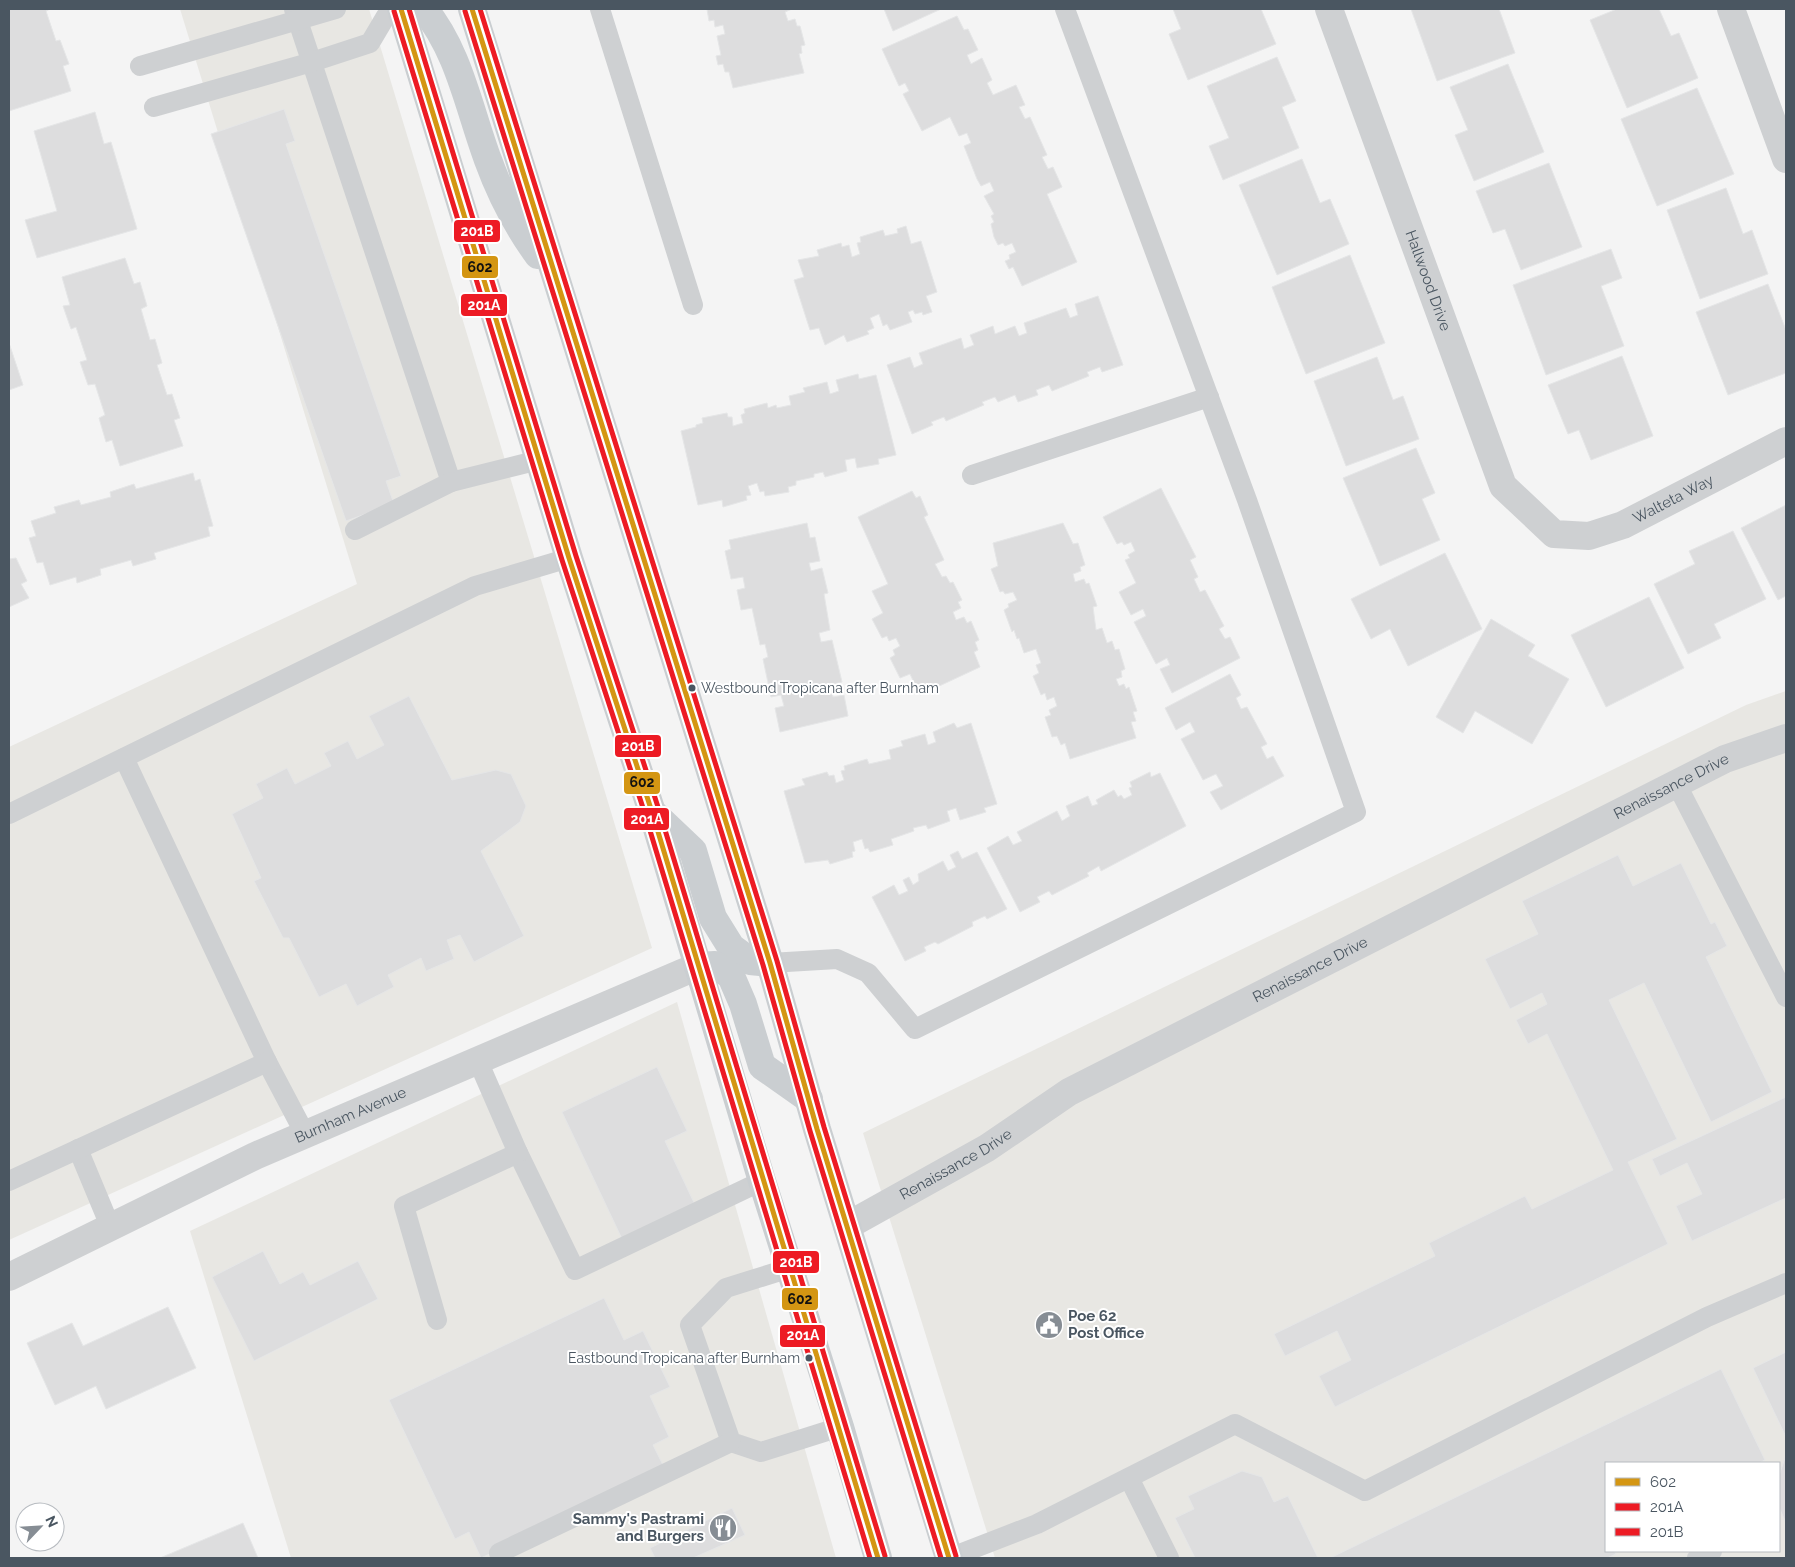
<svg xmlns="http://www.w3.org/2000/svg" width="1795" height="1567" font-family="Raleway,sans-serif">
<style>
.commercial{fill:#e8e7e3;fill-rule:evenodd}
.building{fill:#ddddde;stroke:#e5e6e7}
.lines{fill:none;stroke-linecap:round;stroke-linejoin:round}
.service{stroke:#ced0d2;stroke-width:20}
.minor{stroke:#ced0d2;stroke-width:28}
.primary{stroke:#caced1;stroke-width:28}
.bus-1-casing{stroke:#fff;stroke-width:9}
.bus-2-casing{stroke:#fff;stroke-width:9}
.bus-3-casing{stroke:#fff;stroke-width:9}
.bus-1{stroke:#d49613;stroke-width:5}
.bus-2{stroke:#ed1b24;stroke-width:5}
.bus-3{stroke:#ed1b24;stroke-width:5}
.bus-dot{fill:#4a5661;stroke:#fff;stroke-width:2}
.labels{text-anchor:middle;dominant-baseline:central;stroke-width:4;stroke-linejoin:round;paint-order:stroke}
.bus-label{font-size:14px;fill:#4a5661;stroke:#fff;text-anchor:start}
.street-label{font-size:15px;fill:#4a5661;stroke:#fff}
.poi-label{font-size:15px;font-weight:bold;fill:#4a5661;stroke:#fff;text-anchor:start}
.line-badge{stroke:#fff;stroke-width:2}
.badge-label{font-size:14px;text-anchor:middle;font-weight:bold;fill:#fff}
.pale-badge-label{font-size:14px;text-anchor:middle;font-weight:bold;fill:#111}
</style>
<rect width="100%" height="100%" fill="#f4f4f4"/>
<!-- commercial -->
<g class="commercial">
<polygon points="180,9 369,9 652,948 9,1240 9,747 357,584"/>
<path d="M1786 691V1558H995L863 1133 1746 705ZM1606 1463H1779V1551H1606Z"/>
<polygon points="677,1002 836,1558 291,1558 190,1231"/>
</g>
<!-- building -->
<g class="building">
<polygon points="9,9 50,9 46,11 56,41 60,40 69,64 63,66 71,91 9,111"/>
<polygon points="707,9 792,9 785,12 788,21 795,19 797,26 800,26 805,45 801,46 802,53 799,54 804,73 733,88 729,72 725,72 723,64 718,65 716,56 721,55 717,36 725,34 723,25 715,27 714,20 709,21"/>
<polygon points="884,9 941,9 893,31"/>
<polygon points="1173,9 1261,9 1276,44 1188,80 1169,34 1181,29"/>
<polygon points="1411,9 1499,9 1515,53 1437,81"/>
<polygon points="1617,9 1659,9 1671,36 1679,33 1698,78 1627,108 1590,20"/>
<polygon points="957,16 964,30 968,29 978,50 967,55 971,64 982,58 992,80 987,83 993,95 1016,85 1025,105 1019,107 1025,119 1030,117 1047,155 1042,157 1048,169 1053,167 1062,187 1047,194 1077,262 1022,286 1013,267 1009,269 1005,261 1010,259 1009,255 1016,252 1012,243 1005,246 1003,243 998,245 994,237 991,224 994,222 991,216 994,214 984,196 994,191 990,182 981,186 977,179 964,146 971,143 967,133 959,136 950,117 922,131 903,94 909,91 905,83 899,86 882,49"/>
<polygon points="1277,57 1296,101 1282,107 1299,148 1223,180 1209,146 1229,138 1207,86"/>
<polygon points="1508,64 1544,152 1474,181 1455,135 1468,130 1450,87"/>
<polygon points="1697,88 1734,174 1657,206 1621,119"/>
<polygon points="284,109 295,141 286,144 401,476 386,481 394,504 346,521 211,134"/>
<polygon points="95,112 104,144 111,142 137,229 37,258 25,220 57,211 34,131"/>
<polygon points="1302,159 1320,203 1330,199 1349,244 1277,275 1239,185"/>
<polygon points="1549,163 1582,247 1521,270 1505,229 1493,233 1476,191"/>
<polygon points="1726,188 1743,234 1752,230 1768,274 1700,299 1667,210"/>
<polygon points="906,226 911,244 921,241 937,292 926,296 932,312 923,315 922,312 915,314 913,310 908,312 912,322 890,330 887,324 883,326 879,314 870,318 874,328 867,331 869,334 847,342 844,335 825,345 819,328 810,330 794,280 804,277 798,260 819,256 817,250 841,243 842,247 849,245 852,257 860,254 857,243 861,242 860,237 883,230 885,236 898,233 897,229"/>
<polygon points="1611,249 1622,278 1601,286 1624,346 1546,375 1513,285"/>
<polygon points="1350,255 1385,343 1306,374 1272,287"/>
<polygon points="125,258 134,284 140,282 147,306 141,309 150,340 155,339 162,363 157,365 167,395 172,394 180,418 174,420 183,446 120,466 112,440 106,442 99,418 105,415 95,384 88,385 80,362 87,360 76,327 71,329 63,306 70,305 62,277"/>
<polygon points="1768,284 1786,330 1786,373 1728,395 1696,312"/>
<polygon points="1098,296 1123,365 1102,372 1100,367 1087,372 1089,376 1052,391 1049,385 1036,390 1038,395 1018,402 1015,395 998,402 995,397 982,402 984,405 946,421 944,417 931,422 933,425 912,434 887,365 910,357 914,368 923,364 919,353 961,338 964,349 974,345 970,335 993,326 995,334 1015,326 1019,336 1027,333 1024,323 1066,308 1070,318 1078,315 1075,304"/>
<polygon points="9,343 23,385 9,390"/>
<polygon points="1622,356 1653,436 1591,460 1579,430 1568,434 1548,385"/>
<polygon points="1377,357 1393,400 1403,396 1419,439 1346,466 1314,381"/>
<polygon points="858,374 859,379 876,375 896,455 878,459 879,464 857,468 855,458 845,460 847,471 825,477 823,472 814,474 814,477 796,481 796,485 788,487 789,492 765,496 764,491 760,492 757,483 748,486 751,495 746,496 747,500 723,507 722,500 698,505 681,431 696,427 696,425 703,423 702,418 727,413 728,417 732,417 733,426 743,423 741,415 745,413 744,409 767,403 768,408 776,405 777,408 791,405 789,396 805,392 803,388 827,382 830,394 839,391 836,380"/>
<polygon points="1416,448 1435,493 1422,499 1440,540 1380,566 1343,478"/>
<polygon points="193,473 195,481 200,479 213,526 208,527 210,536 154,553 156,559 133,566 131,560 100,569 101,575 77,583 76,577 50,585 43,562 37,563 29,538 36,536 31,521 56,513 54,507 79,500 81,505 111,497 110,492 134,484 136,489"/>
<polygon points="1161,488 1196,557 1190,560 1198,577 1194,579 1200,592 1205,590 1224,626 1219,629 1225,639 1230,637 1240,658 1172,693 1160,669 1170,665 1167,658 1156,664 1134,622 1146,616 1143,609 1131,615 1119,592 1136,583 1125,560 1130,558 1128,555 1135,551 1131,542 1124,545 1122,542 1117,544 1103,517"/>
<polygon points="912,491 916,498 920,496 928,515 924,517 944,560 935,564 942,577 946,576 950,583 953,582 962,600 958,602 961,608 953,612 956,620 964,617 967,623 971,621 979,640 975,642 978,650 974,652 980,667 920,695 910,674 900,678 890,658 895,655 893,650 900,646 896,638 889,641 887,636 882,638 872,619 883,613 872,591 888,584 858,517"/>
<polygon points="1786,505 1786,596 1778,600 1741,528"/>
<polygon points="807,523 810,538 815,537 820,561 809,563 811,571 822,568 828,593 824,594 830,630 819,633 821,642 832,640 842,682 830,685 833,697 844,695 848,716 780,732 775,708 784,706 781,695 771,697 763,659 768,657 765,644 760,645 752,608 741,610 737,590 745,588 743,577 731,579 725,551 731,549 729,540"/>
<polygon points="1063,523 1073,544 1078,543 1085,565 1080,567 1081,571 1073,574 1075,582 1084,579 1086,584 1089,583 1097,606 1093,607 1096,630 1102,628 1107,643 1112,641 1115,650 1119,649 1125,669 1121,671 1122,677 1116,679 1119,686 1124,684 1126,689 1129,687 1137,711 1133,712 1136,721 1131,722 1136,738 1070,759 1065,743 1061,745 1057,736 1052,737 1045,717 1051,715 1049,710 1057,706 1054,697 1047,700 1045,693 1041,695 1033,676 1039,673 1036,665 1041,663 1036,649 1024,653 1019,638 1017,639 1014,630 1012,632 1004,610 1009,607 1008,604 1017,600 1013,592 1005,594 1003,591 1000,592 991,569 998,566 993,543"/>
<polygon points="1733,531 1766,599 1714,624 1721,638 1688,654 1654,584 1695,564 1689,551"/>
<polygon points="1445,553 1482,629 1408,666 1390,629 1371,639 1351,599"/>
<polygon points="9,556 10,559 16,558 27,581 21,584 29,598 9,607"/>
<polygon points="1649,597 1684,668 1606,707 1571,635"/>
<polygon points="1491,619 1535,645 1528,656 1569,679 1532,744 1475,711 1463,733 1436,717"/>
<polygon points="1230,674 1241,695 1236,698 1241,709 1247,707 1267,744 1261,747 1267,759 1273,756 1284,776 1221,810 1210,792 1223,786 1216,774 1203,780 1181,739 1195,732 1190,722 1176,730 1165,708"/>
<polygon points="409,696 452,780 496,770 511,774 526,806 520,822 481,851 524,936 474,962 460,935 447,940 454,959 426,971 421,958 388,975 394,987 357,1006 346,984 319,997 289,938 283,938 254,881 261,878 232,814 263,798 256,784 287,768 295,784 331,766 324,753 348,741 357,759 384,745 369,716"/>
<polygon points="954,723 957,728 971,723 997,804 984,808 986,812 960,820 956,808 947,811 950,821 928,829 926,825 913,828 914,831 891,839 893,845 870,852 868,848 865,849 862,839 853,842 855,851 852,852 853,857 830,864 828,860 805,863 784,791 805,785 802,779 827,772 829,776 834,775 836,783 844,780 841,771 845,770 844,766 867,759 869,764 891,759 889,750 903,746 901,741 925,734 928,745 936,742 933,732"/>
<polygon points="1150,772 1151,777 1160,773 1186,826 1101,871 1099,866 1087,873 1089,876 1052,895 1049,891 1037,897 1040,902 1020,912 987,848 1008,836 1013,845 1022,841 1017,832 1057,811 1062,821 1070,816 1066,806 1088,796 1092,806 1098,804 1096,800 1114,790 1118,797 1121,795 1124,799 1132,795 1129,788 1132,787 1130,782"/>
<polygon points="958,851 962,859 977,852 1007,909 987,919 985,916 972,922 973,926 938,944 935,942 924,947 926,951 905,961 872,897 894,885 899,895 908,891 903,880 909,877 913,885 919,881 918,874 943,861 948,871 956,867 950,855"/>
<polygon points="1618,855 1633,886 1681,863 1711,924 1715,922 1727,946 1706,957 1772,1092 1711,1122 1644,983 1609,1000 1677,1139 1628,1162 1668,1244 1335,1407 1319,1376 1351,1360 1337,1331 1285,1356 1274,1334 1435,1256 1429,1243 1525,1196 1532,1209 1613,1170 1547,1034 1528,1044 1516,1020 1547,1004 1542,993 1510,1009 1485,959 1538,934 1522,901"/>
<polygon points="657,1067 687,1131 665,1141 696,1207 623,1241 562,1112"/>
<polygon points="1786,1097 1786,1198 1692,1241 1676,1206 1702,1194 1687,1163 1660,1176 1652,1159"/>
<polygon points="263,1251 280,1284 303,1272 310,1285 358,1261 378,1299 254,1361 212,1277"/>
<polygon points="604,1298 624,1340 643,1331 670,1387 650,1396 669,1437 653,1445 666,1471 481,1558 469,1532 455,1539 389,1400"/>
<polygon points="168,1307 196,1368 106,1409 96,1386 55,1405 27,1343 72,1323 83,1346"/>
<polygon points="1786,1352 1786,1437 1753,1368"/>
<polygon points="1721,1369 1765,1460 1759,1463 1606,1463 1606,1551 1614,1551 1616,1554 1607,1558 1330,1558"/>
<polygon points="1786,1455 1786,1523 1779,1507 1779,1476"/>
<polygon points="1242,1471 1262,1477 1274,1502 1288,1496 1318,1558 1195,1558 1175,1518 1194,1509 1188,1496"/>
<polygon points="732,1508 745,1535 693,1558 655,1558 650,1548"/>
<polygon points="243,1523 258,1558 160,1558"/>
</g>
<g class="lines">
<!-- service -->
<g class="service">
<polyline points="294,9 451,482 539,460"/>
<polyline points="600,9 693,305"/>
<polyline points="140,66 336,9"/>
<polyline points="154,107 312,62 370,43 386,16"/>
<polyline points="972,475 1209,397"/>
<polyline points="355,530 451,482"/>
<polyline points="124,758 267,1062 305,1134"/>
<polyline points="1676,783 1786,997"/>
<polyline points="9,814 475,586 569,558"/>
<polyline points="770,963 837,959 868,973 915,1029 1356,812 1247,500 1065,9"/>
<polyline points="478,1061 518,1153 575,1270 762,1181"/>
<polyline points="78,1149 110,1226"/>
<polyline points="9,1181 267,1062"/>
<polyline points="790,1268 726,1288 690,1325 731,1442 761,1452 840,1427"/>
<polyline points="437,1320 404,1206 518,1153"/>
<polyline points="1129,1478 1169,1558"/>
<polyline points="499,1553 731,1442"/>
<polyline points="949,1558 1037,1524 1235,1424 1365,1491 1707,1317 1786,1283"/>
<polyline points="1697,1558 1712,1551"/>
</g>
<!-- minor -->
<g class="minor">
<path id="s1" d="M1329 9 1503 486 1554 534 1589 536 1623 525 1786 441"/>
<polyline points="1731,9 1786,159"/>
<path id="s2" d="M847 1226 987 1148 1069 1092 1725 759 1786 738"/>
<path id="s3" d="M9 1277 255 1156 698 966"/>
</g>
<!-- primary -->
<g class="primary">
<polyline points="401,9 569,558 652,812 762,1181 840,1427 878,1558"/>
<path d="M424 9C459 51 469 109 488 160 500 193 517 226 538 255"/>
<polyline points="472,9 770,963 817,1129 949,1558"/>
<polyline points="654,814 693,851 713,918 731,947 750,961 770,963"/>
<polyline points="698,966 715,965 731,976 743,1004 762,1066 809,1099"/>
</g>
<defs>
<g id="bus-1">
<polyline points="401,9 569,558 652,812 878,1558"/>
<polyline points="472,9 770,963 817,1129 949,1558"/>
</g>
<g id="bus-2">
<polyline points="394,11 562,560 645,814 870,1558"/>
<polyline points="465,11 763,965 810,1131 941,1558"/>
</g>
<g id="bus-3">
<polyline points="409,9 576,556 659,810 885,1556"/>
<polyline points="480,9 777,961 824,1127 956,1556"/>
</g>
</defs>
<!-- bus-1 casing -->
<use href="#bus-1" class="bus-1-casing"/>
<!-- bus-2 casing -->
<use href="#bus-2" class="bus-2-casing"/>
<!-- bus-3 casing -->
<use href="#bus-3" class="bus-3-casing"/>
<!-- bus-1 -->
<use href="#bus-1" class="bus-1"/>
<!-- bus-2 -->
<use href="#bus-2" class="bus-2"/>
<!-- bus-3 -->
<use href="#bus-3" class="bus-3"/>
</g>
<!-- icons -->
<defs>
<symbol id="civic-disc" viewBox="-11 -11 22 22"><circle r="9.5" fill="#868d94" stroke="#fff"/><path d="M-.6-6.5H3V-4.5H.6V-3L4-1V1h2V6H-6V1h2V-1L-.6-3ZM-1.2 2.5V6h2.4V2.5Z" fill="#fff"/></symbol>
<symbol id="restaurant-disc" viewBox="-11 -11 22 22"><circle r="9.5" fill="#868d94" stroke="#fff"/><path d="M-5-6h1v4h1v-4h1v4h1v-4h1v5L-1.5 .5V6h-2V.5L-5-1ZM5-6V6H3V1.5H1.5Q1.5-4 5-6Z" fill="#fff"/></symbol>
</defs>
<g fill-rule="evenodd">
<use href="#civic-disc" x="1033" y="1309" width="32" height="32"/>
<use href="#restaurant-disc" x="707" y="1512" width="32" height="32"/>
</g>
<!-- markers -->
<g class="bus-dot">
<circle cx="692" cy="688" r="4.5"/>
<circle cx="809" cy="1358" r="4.5"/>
</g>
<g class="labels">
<!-- bus labels -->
<g class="bus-label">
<text x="701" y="688">Westbound Tropicana after Burnham</text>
<text x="800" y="1358" text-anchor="end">Eastbound Tropicana after Burnham</text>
</g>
<!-- street labels -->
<g class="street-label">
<text stroke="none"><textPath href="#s1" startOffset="289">Hallwood Drive</textPath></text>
<text stroke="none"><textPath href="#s1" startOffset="705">Walteta Way</textPath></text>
<text stroke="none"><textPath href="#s2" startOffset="935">Renaissance Drive</textPath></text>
<text stroke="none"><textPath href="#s2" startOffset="530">Renaissance Drive</textPath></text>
<text stroke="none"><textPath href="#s3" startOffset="378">Burnham Avenue</textPath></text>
<text stroke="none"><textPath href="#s2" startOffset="125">Renaissance Drive</textPath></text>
</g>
<!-- poi labels -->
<g class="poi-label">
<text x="1068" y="1316">Poe 62<tspan x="1068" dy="17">Post Office</tspan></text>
<text x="704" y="1519" text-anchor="end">Sammy's Pastrami<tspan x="704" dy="17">and Burgers</tspan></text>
</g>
</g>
<g class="line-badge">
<rect x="453" y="219" width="48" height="24" rx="5" fill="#ed1b24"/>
<rect x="461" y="255" width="38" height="24" rx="5" fill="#d49613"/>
<rect x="460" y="293" width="48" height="24" rx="5" fill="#ed1b24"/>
<rect x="614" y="734" width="48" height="24" rx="5" fill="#ed1b24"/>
<rect x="623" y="771" width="38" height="24" rx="5" fill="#d49613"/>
<rect x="623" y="807" width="47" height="24" rx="5" fill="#ed1b24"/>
<rect x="772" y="1250" width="48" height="24" rx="5" fill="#ed1b24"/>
<rect x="781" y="1287" width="38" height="24" rx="5" fill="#d49613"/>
<rect x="779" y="1324" width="47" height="24" rx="5" fill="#ed1b24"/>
</g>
<g class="badge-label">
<text x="477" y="236">201B</text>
<text x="484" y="310">201A</text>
<text x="638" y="751">201B</text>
<text x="647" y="824">201A</text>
<text x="796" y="1267">201B</text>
<text x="803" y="1340">201A</text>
</g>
<g class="pale-badge-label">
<text x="480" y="272">602</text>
<text x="642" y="787">602</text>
<text x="800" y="1304">602</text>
</g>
<!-- border -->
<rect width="1795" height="1567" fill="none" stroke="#4a5661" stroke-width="20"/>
<!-- legend -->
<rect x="1605" y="1462" width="175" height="90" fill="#ffffff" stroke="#b7bbc0"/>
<rect x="1615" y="1478" width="25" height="8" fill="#d49613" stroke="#b7bbc0"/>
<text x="1650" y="1487" font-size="15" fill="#4a5661">602</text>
<rect x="1615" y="1503" width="25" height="8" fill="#ed1b24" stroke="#b7bbc0"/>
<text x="1650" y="1512" font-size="15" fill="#4a5661">201A</text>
<rect x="1615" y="1528" width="25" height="8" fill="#ed1b24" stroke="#b7bbc0"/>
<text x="1650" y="1537" font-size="15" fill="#4a5661">201B</text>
<!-- north arrow -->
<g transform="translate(40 1527) rotate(65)"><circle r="24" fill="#ffffff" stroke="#b7bbc0"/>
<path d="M0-4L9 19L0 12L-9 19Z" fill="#868d94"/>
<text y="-8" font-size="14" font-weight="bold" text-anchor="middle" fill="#4a5661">N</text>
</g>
</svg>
